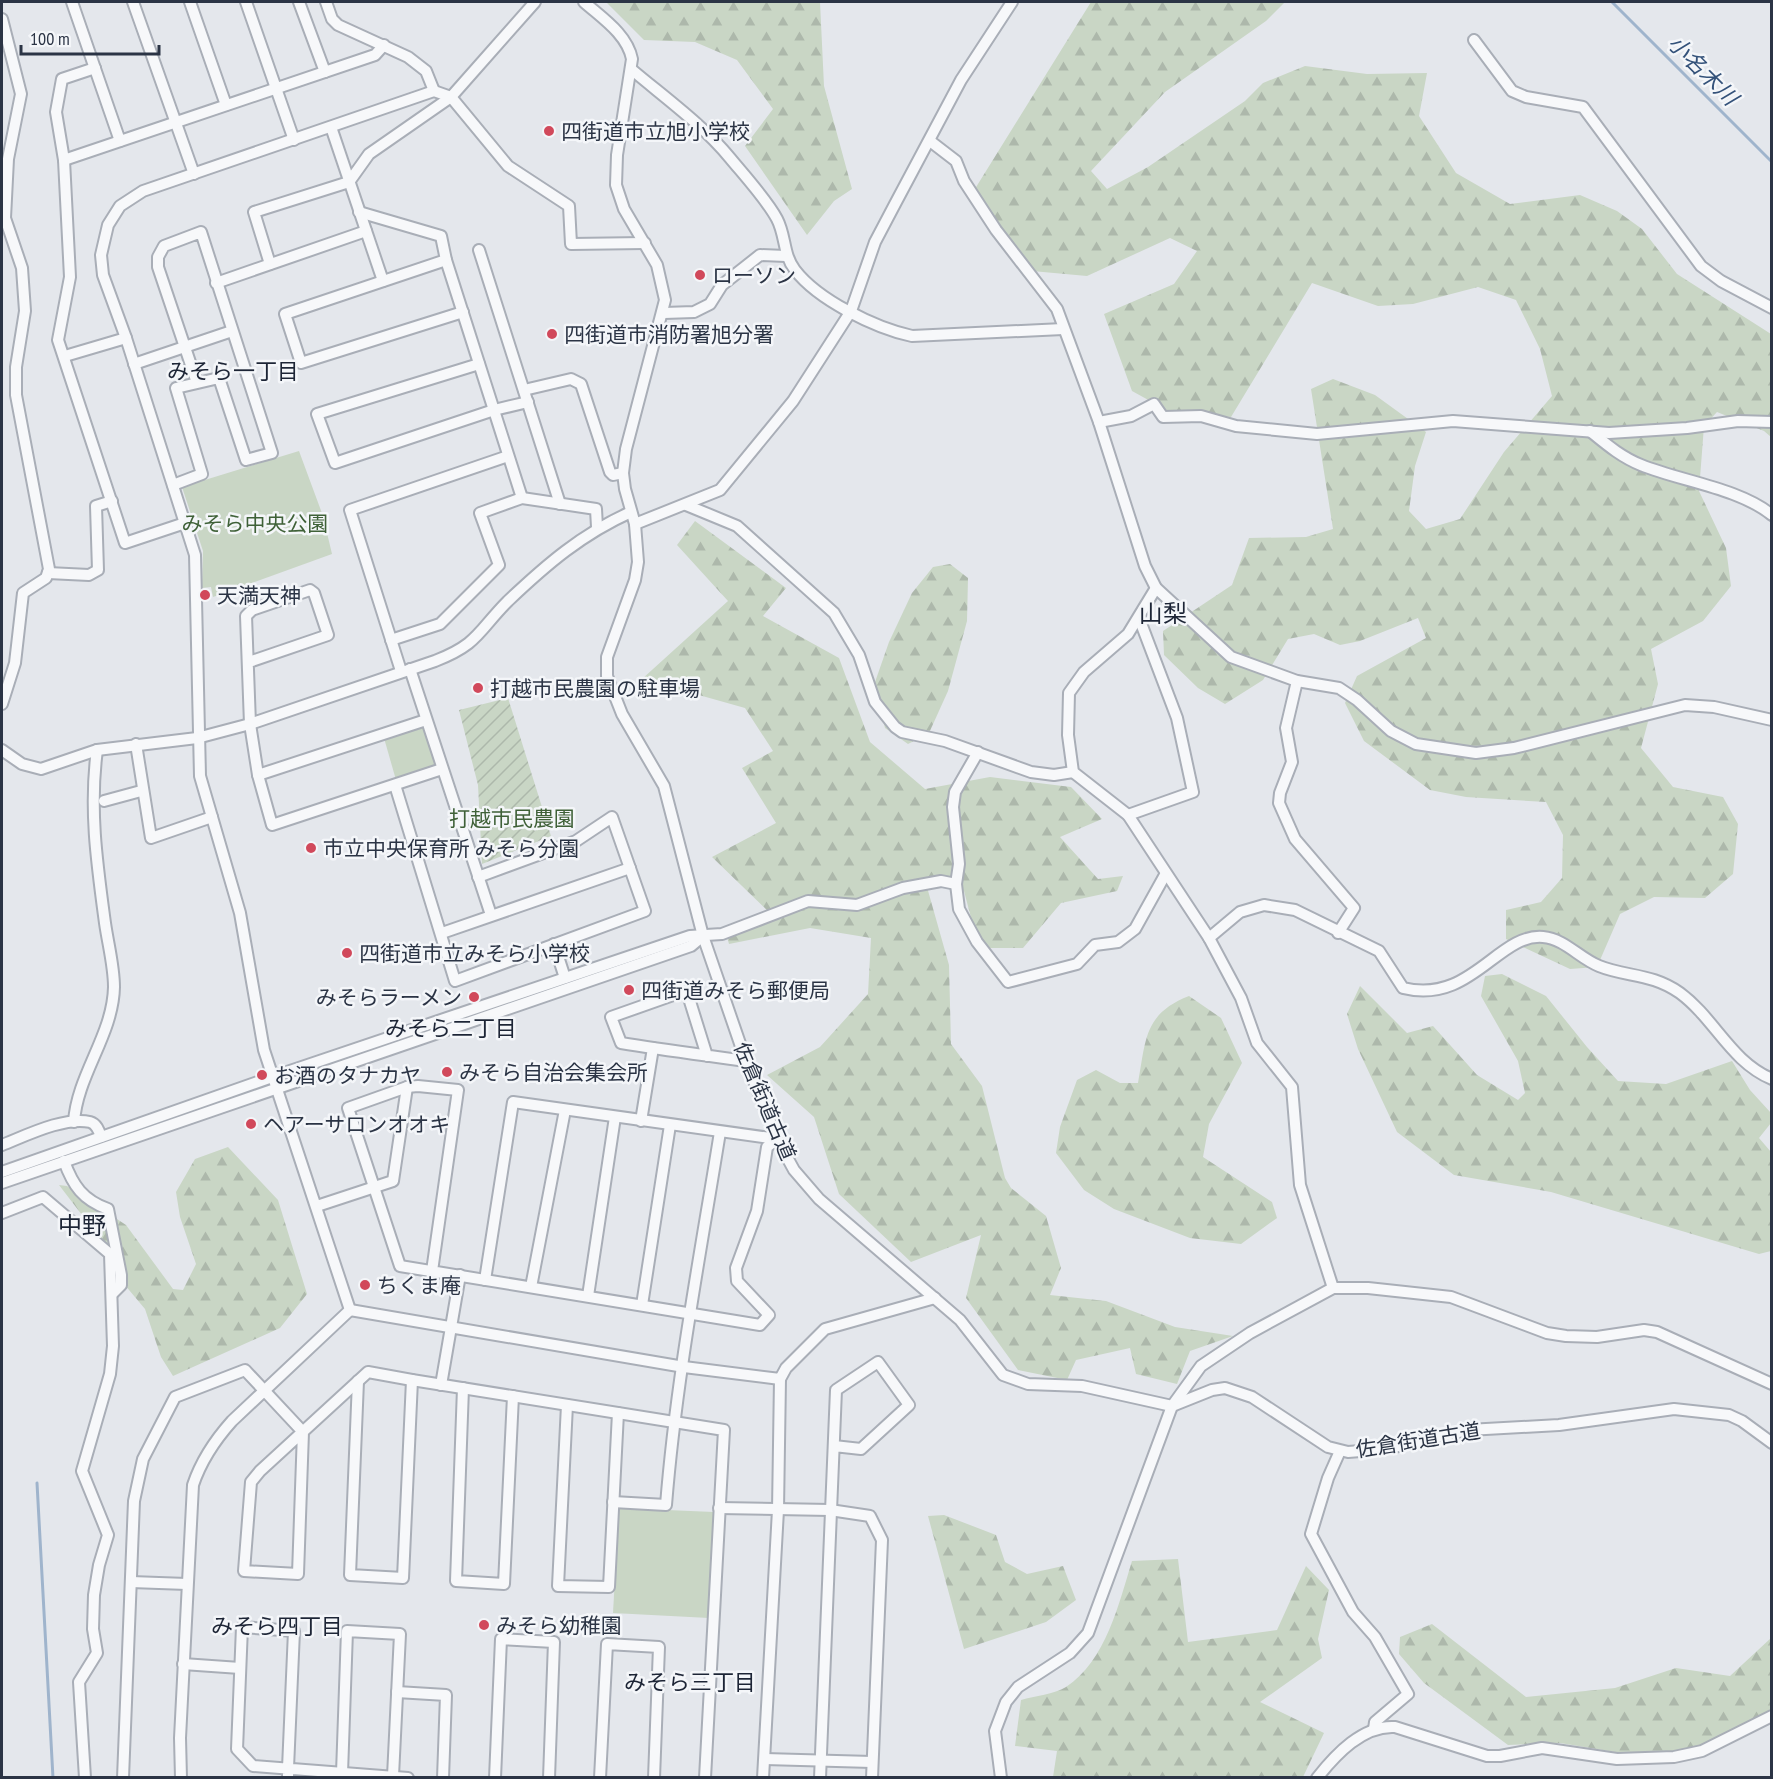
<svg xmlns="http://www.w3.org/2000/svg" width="1773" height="1779" font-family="'PT Sans Narrow','Noto Sans JP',sans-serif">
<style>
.forest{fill:url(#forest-firs)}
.park{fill:#c9d6c5}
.garden{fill:url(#garden-furrows)}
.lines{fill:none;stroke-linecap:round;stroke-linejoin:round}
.stream{stroke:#9fb4cc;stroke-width:3}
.minor-casing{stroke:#a9aeb7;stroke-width:14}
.minor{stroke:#f7f8fa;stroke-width:10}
.poi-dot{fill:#d1495b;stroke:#f4f6f9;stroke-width:2}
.labels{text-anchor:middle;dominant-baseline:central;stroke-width:5;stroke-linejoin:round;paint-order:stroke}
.poi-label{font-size:21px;fill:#2b3445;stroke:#f4f6f9;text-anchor:start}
.park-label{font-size:21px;fill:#3f6138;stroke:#f4f6f9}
.street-label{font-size:21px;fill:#2b3445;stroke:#f4f6f9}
.water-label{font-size:22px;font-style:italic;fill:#34527a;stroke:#f4f6f9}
.neighbourhood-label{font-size:22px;fill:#1d2536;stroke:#f4f6f9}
.quarter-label{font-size:24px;fill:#1d2536;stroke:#f4f6f9}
</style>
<defs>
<pattern id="forest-firs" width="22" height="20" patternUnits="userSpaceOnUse" patternTransform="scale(1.5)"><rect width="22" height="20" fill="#c9d6c5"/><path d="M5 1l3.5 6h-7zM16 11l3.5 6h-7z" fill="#adb8ab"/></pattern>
<pattern id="garden-furrows" width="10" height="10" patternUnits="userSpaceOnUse" patternTransform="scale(1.5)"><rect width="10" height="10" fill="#c9d6c5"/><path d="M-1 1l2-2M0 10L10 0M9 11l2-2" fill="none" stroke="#adb8ab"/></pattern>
</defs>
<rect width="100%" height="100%" fill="#e4e7ec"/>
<!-- forest -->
<g class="forest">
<polygon points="606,2 820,2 824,86 852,189 834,201 807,235 745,146 773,109 737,60 695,42 644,40"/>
<polygon points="1091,2 1285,2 1266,21 1165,92 1091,171 1107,189 1148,167 1245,101 1263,83 1305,66 1367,74 1427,73 1419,116 1456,173 1510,204 1580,195 1617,211 1642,229 1677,274 1771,334 1771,437 1764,431 1717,412 1704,426 1699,491 1726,548 1731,586 1703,621 1651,649 1658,684 1641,748 1673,787 1723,797 1738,824 1733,874 1705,898 1654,897 1620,914 1597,967 1570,969 1506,939 1506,910 1541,902 1562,878 1563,835 1546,802 1466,797 1430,790 1364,741 1345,703 1357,676 1426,638 1418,618 1360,641 1340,645 1314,634 1288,639 1263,680 1225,704 1198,688 1164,655 1163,631 1232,585 1249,538 1306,537 1333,529 1311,389 1333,379 1375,395 1426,432 1415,466 1409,511 1426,529 1460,519 1504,452 1552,396 1540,349 1516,300 1478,287 1413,304 1378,306 1312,283 1231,417 1172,413 1132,391 1104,314 1174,284 1197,251 1170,238 1087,276 1032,271 973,192"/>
<polygon points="695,521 786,588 763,616 839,658 870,742 925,789 990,777 1071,787 1102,819 1060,837 1098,879 1123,876 1117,891 1061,903 1023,948 979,948 964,891 925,880 949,965 951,1044 982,1086 1005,1178 1011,1188 1046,1216 1061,1268 1050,1295 1106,1301 1175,1327 1233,1336 1190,1351 1177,1384 1136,1374 1130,1348 1076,1360 1067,1380 1018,1370 966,1298 981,1235 911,1262 839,1194 814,1117 767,1075 820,1047 868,994 871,938 810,928 729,944 726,933 773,916 712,857 776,823 742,768 773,751 745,708 642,679 728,601 677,545"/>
<polygon points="950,564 968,578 967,621 948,691 929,733 908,744 885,728 874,685 889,642 912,593 933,567"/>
<polygon points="1502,974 1546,996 1587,1047 1618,1081 1666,1084 1732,1061 1750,1090 1771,1113 1771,1123 1759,1138 1771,1152 1771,1251 1759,1254 1551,1192 1454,1175 1397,1132 1358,1049 1347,1014 1360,986 1407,1033 1433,1026 1477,1075 1518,1100 1525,1093 1518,1061 1481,996 1485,976"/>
<path d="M1189 996 1221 1018 1242 1063 1209 1124 1203 1157 1272 1202 1277 1218 1241 1244 1190 1238 1114 1209 1084 1190 1056 1153 1060 1127 1077 1080 1096 1070 1120 1083H1138C1146 1041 1143 1014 1189 996Z"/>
<polygon points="228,1147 278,1200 307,1294 280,1328 173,1376 161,1357 145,1309 124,1284 105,1245 59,1185 67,1186 126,1225 173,1289 183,1290 196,1264 180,1217 176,1192 195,1159"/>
<polygon points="944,1515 996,1535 1005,1562 1027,1574 1063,1566 1076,1600 1046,1622 964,1649 928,1516"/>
<path d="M1178 1559 1188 1642 1277 1630 1306 1566 1329 1590 1318 1639 1322 1658 1260 1702 1324 1733 1303 1777H1053L1057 1751 1015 1746 1021 1700C1035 1696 1054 1694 1066 1687 1106 1661 1119 1603 1132 1561Z"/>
<polygon points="1432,1624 1526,1697 1615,1688 1676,1668 1730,1676 1771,1638 1771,1711 1762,1718 1697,1749 1633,1755 1560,1743 1508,1745 1424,1683 1399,1654 1400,1637"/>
</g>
<!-- park -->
<g class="park">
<polygon points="299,451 323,516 332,554 213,597 211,587 202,588 203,551 182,487"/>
<polygon points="424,725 437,766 396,780 384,738"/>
<polygon points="619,1508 714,1512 709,1618 613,1613"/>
</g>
<!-- garden -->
<polygon class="garden" points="508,698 551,836 482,864 478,785 459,710"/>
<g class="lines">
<!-- stream -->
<g class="stream">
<polyline points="1612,2 1772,162"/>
<polyline points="37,1483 53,1778"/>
</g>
<defs>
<g id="minor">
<polyline points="72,2 120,141"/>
<polyline points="133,2 194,174"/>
<polyline points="190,2 226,105"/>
<polyline points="246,2 294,140"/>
<polyline points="299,2 325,72"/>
<polyline points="326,2 332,19 338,25 408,57 426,71 434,91"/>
<path d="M584 2C602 18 627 34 632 59L617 155 616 185 624 209 657 265 665 300 626 449 623 473 625 489 635 524 638 562 635 580 607 657V676L622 714 664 786 703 936 746 1061 777 1139 794 1170 819 1199 960 1320 1003 1375 1028 1384 1082 1386 1172 1406 1212 1390 1225 1388 1252 1397 1328 1447 1348 1452 1386 1449 1468 1430 1559 1425 1674 1409 1729 1415 1742 1421 1772 1443"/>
<polyline points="2,19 21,94 8,159 5,218 22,268 25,311 16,367 16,395 49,569 46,578 23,593 15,663 2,704"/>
<polyline points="1474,40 1512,91 1526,97 1583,107 1701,266 1721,281 1772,308"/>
<polyline points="95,68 62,79 56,112 64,160 70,277 58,340 125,543 185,523"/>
<path d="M631 69C664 97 702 124 730 158 744 175 767 200 777 219 786 236 783 255 795 270 818 300 875 328 912 336L1063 329"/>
<polyline points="331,127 383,281"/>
<polyline points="930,141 956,161 964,181 996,230 1057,309 1099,422 1145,566 1156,588 1231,657 1297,681 1339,688 1357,700 1391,731 1416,744 1476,753 1514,748 1685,705 1714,707 1772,720"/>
<polyline points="64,160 375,55 384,45"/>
<polyline points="359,212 441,236 446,260 522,498"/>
<polyline points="479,250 560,504"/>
<polyline points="446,260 285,314 301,363 463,312"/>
<polyline points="270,264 254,212 349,182 369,154 451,97 535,2"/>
<polyline points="216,283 366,231"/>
<polyline points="664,313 694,312 710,304 722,285 760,255 786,256"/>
<polyline points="65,356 126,338"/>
<polyline points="134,364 232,331"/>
<polyline points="479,364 317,414 335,463 494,410 528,402"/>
<polyline points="524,390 571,379 581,384 610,472 613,475 623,473"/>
<polyline points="1099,422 1131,416 1154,404 1163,417 1201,416 1236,426 1317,434 1453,421 1609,433 1687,428 1738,421 1772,422"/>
<path d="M1590 431C1606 444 1621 457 1641 465 1680 481 1739 488 1772 515"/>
<polyline points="173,485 202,474 176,388 219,378 246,460 272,453 201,232 164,246 158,257 158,267 197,383"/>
<polyline points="686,505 737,526 834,613 859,655 875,702 895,727 902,732 945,741 1031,772 1054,775 1073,772"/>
<polyline points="635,524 720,490 793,401 851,311 875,242 895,204 961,80 1012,2"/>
<polyline points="48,573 89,575 98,570 96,506 112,501"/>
<polyline points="1156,588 1128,634 1084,672 1069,693 1068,735 1073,772 1128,815 1209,938 1241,998 1257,1043 1292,1087 1300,1185 1333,1288"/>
<polyline points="391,640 440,624 499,565 480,513 522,498 596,509 597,527"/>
<path d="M249 662 328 635 314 593 310 590 252 610 246 616 250 724 435 661C479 644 478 631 508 601 547 564 582 534 631 512"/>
<polyline points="410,669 491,915"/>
<polyline points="401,671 350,510 508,456"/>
<polyline points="1297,681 1286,728 1292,762 1280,793 1279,803 1295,839 1354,908 1338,933"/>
<polyline points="136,744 151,838 212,817"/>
<polyline points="2,750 22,764 41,769 97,750 197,738 250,724 258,775 272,825 442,769"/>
<polyline points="978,752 955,792 953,807 959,864 956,884 959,909 977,942 1008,982 1077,964 1095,945 1118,942 1135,929 1165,875"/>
<polyline points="258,775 426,720"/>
<polyline points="395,785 455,981 645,911 612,817 576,841 478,877"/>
<polyline points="104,801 141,791"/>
<polyline points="1128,815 1193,792 1177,718 1139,618"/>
<polyline points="442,933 630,868"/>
<path d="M1209 938 1240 912 1264 905 1295 910 1379 951 1403 988C1471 1005 1498 933 1543 937 1565 939 1579 958 1599 966 1626 977 1652 973 1680 993 1715 1019 1731 1062 1772 1079"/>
<polyline points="554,944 565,978"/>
<path d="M707 1056 688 995 679 993 611 1017 621 1043C663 1050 704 1055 746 1061"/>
<polyline points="641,1121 653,1048"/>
<path d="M74 1122C77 1075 113 1035 114 987 114 966 108 944 105 923 97 864 89 809 97 750"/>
<path d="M2 1145C25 1136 65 1116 90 1122 97 1124 99 1131 101 1137"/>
<path d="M64 1161C73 1186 83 1200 108 1209L121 1275V1285L113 1293"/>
<polyline points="2,1172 272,1077 690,936 722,934 808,901 857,905 903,888 941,881 956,884"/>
<polyline points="2,1183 691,946 703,936"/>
<polyline points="317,1206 393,1181 407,1087"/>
<polyline points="2,1213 43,1197 110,1254 113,1346 110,1374 82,1471 108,1535 99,1565 94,1595 93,1629 97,1653 79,1682 85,1778"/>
<polyline points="432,1271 458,1090 418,1086 407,1087 348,1108 400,1266 760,1325 769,1315 737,1281 736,1268 757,1211 767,1147 777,1139"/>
<polyline points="485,1280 513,1102 777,1139"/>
<polyline points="531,1287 565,1110"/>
<polyline points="588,1296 615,1117"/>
<polyline points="642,1305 670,1125"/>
<polyline points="350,1310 264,1050 240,913 200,776 195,555 126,338 103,275 101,255 108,225 120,206 143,191 434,91 451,97 508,166 569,206 571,244 645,243"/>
<polyline points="350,1310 684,1367 780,1379"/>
<polyline points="358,1381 350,1575 403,1578 412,1380 724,1430 705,1778"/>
<polyline points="441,1385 460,1275"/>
<polyline points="463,1388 456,1581 504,1584 513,1396"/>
<polyline points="567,1405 558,1586 609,1587 618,1413"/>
<polyline points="1340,1451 1328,1478 1311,1534 1353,1612 1375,1637 1408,1694 1375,1722 1374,1729"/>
<path d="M613 1502 666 1505C676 1380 700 1256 720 1132"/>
<polyline points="719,1508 830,1510 870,1516 882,1540 872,1778"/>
<polyline points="131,1582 187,1584"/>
<polyline points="183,1664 240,1668"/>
<polyline points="397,1692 446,1695 443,1778"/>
<polyline points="765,1759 872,1762"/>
<polyline points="342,1773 347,1631 400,1634 393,1776"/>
<polyline points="123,1778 134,1501 143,1459 175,1397 245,1370 303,1432 298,1574 244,1571 251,1482 260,1471 368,1372 412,1380"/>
<path d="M181 1778 180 1738 193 1485C201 1461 215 1440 232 1421L350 1310"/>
<path d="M288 1778V1768L294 1631 242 1627 237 1749 253 1766C304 1770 356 1774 408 1778"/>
<polyline points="495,1778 501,1639 554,1642 549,1778"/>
<polyline points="600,1778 607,1644 659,1647 654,1778"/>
<polyline points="763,1778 778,1510 780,1379 786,1368 825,1329 935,1298"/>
<polyline points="820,1778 836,1390 878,1362 909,1405 861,1449 834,1446"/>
<polyline points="1001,1778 995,1731 1006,1702 1018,1687 1070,1653 1088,1633 1172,1406 1201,1366 1250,1333 1333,1288 1368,1288 1451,1297 1547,1333 1566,1336 1597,1337 1644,1330 1657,1332 1772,1384"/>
<path d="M1317 1778C1336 1754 1363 1725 1395 1727L1487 1756H1500L1542 1748 1617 1759 1674 1757 1702 1751 1772 1716"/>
</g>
</defs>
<!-- minor casing -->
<use href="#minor" class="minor-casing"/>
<!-- minor -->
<use href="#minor" class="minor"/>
</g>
<!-- markers -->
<g class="poi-dot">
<circle cx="549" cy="131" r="6"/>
<circle cx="700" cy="275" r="6"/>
<circle cx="552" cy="334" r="6"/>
<circle cx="205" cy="595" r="6"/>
<circle cx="478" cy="688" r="6"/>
<circle cx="311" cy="848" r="6"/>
<circle cx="347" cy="953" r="6"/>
<circle cx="629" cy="990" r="6"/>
<circle cx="474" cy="997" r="6"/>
<circle cx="447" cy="1072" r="6"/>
<circle cx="262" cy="1075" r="6"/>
<circle cx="251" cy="1124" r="6"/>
<circle cx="365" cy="1285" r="6"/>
<circle cx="484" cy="1625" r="6"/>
</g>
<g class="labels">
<!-- poi labels -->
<g class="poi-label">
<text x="561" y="131">四街道市立旭小学校</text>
<text x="712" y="275">ローソン</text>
<text x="564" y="334">四街道市消防署旭分署</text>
<text x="217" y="595">天満天神</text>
<text x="490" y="688">打越市民農園の駐車場</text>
<text x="323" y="848">市立中央保育所 みそら分園</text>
<text x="359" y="953">四街道市立みそら小学校</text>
<text x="641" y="990">四街道みそら郵便局</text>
<text x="462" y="997" text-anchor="end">みそらラーメン</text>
<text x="459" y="1072">みそら自治会集会所</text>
<text x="274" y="1075">お酒のタナカヤ</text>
<text x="263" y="1124">ヘアーサロンオオキ</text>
<text x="377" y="1285">ちくま庵</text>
<text x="496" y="1625">みそら幼稚園</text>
</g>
<!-- park labels -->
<g class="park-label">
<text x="255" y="523">みそら中央公園</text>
<text x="512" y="818">打越市民農園</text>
</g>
<!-- street labels -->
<g class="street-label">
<text transform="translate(765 1101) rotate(67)">佐倉街道古道</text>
<text transform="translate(1418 1440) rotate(-9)">佐倉街道古道</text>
</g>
<!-- water labels -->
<g class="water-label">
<text transform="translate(1703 70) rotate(45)">小名木川</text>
</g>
<!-- neighbourhood labels -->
<g class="neighbourhood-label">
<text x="233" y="371">みそら一丁目</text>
<text x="451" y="1028">みそら二丁目</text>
<text x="277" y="1626">みそら四丁目</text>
<text x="690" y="1682">みそら三丁目</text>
</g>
<!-- quarter labels -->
<g class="quarter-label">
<text x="1163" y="613">山梨</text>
<text x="82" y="1225">中野</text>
</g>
</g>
<!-- border -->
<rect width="1773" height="1779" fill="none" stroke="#2b3445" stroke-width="6"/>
<!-- scale -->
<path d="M21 45v9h138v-9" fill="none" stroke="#2b3445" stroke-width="3"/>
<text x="30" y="45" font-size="18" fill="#2b3445" stroke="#f4f6f9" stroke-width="4.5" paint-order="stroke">100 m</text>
</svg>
